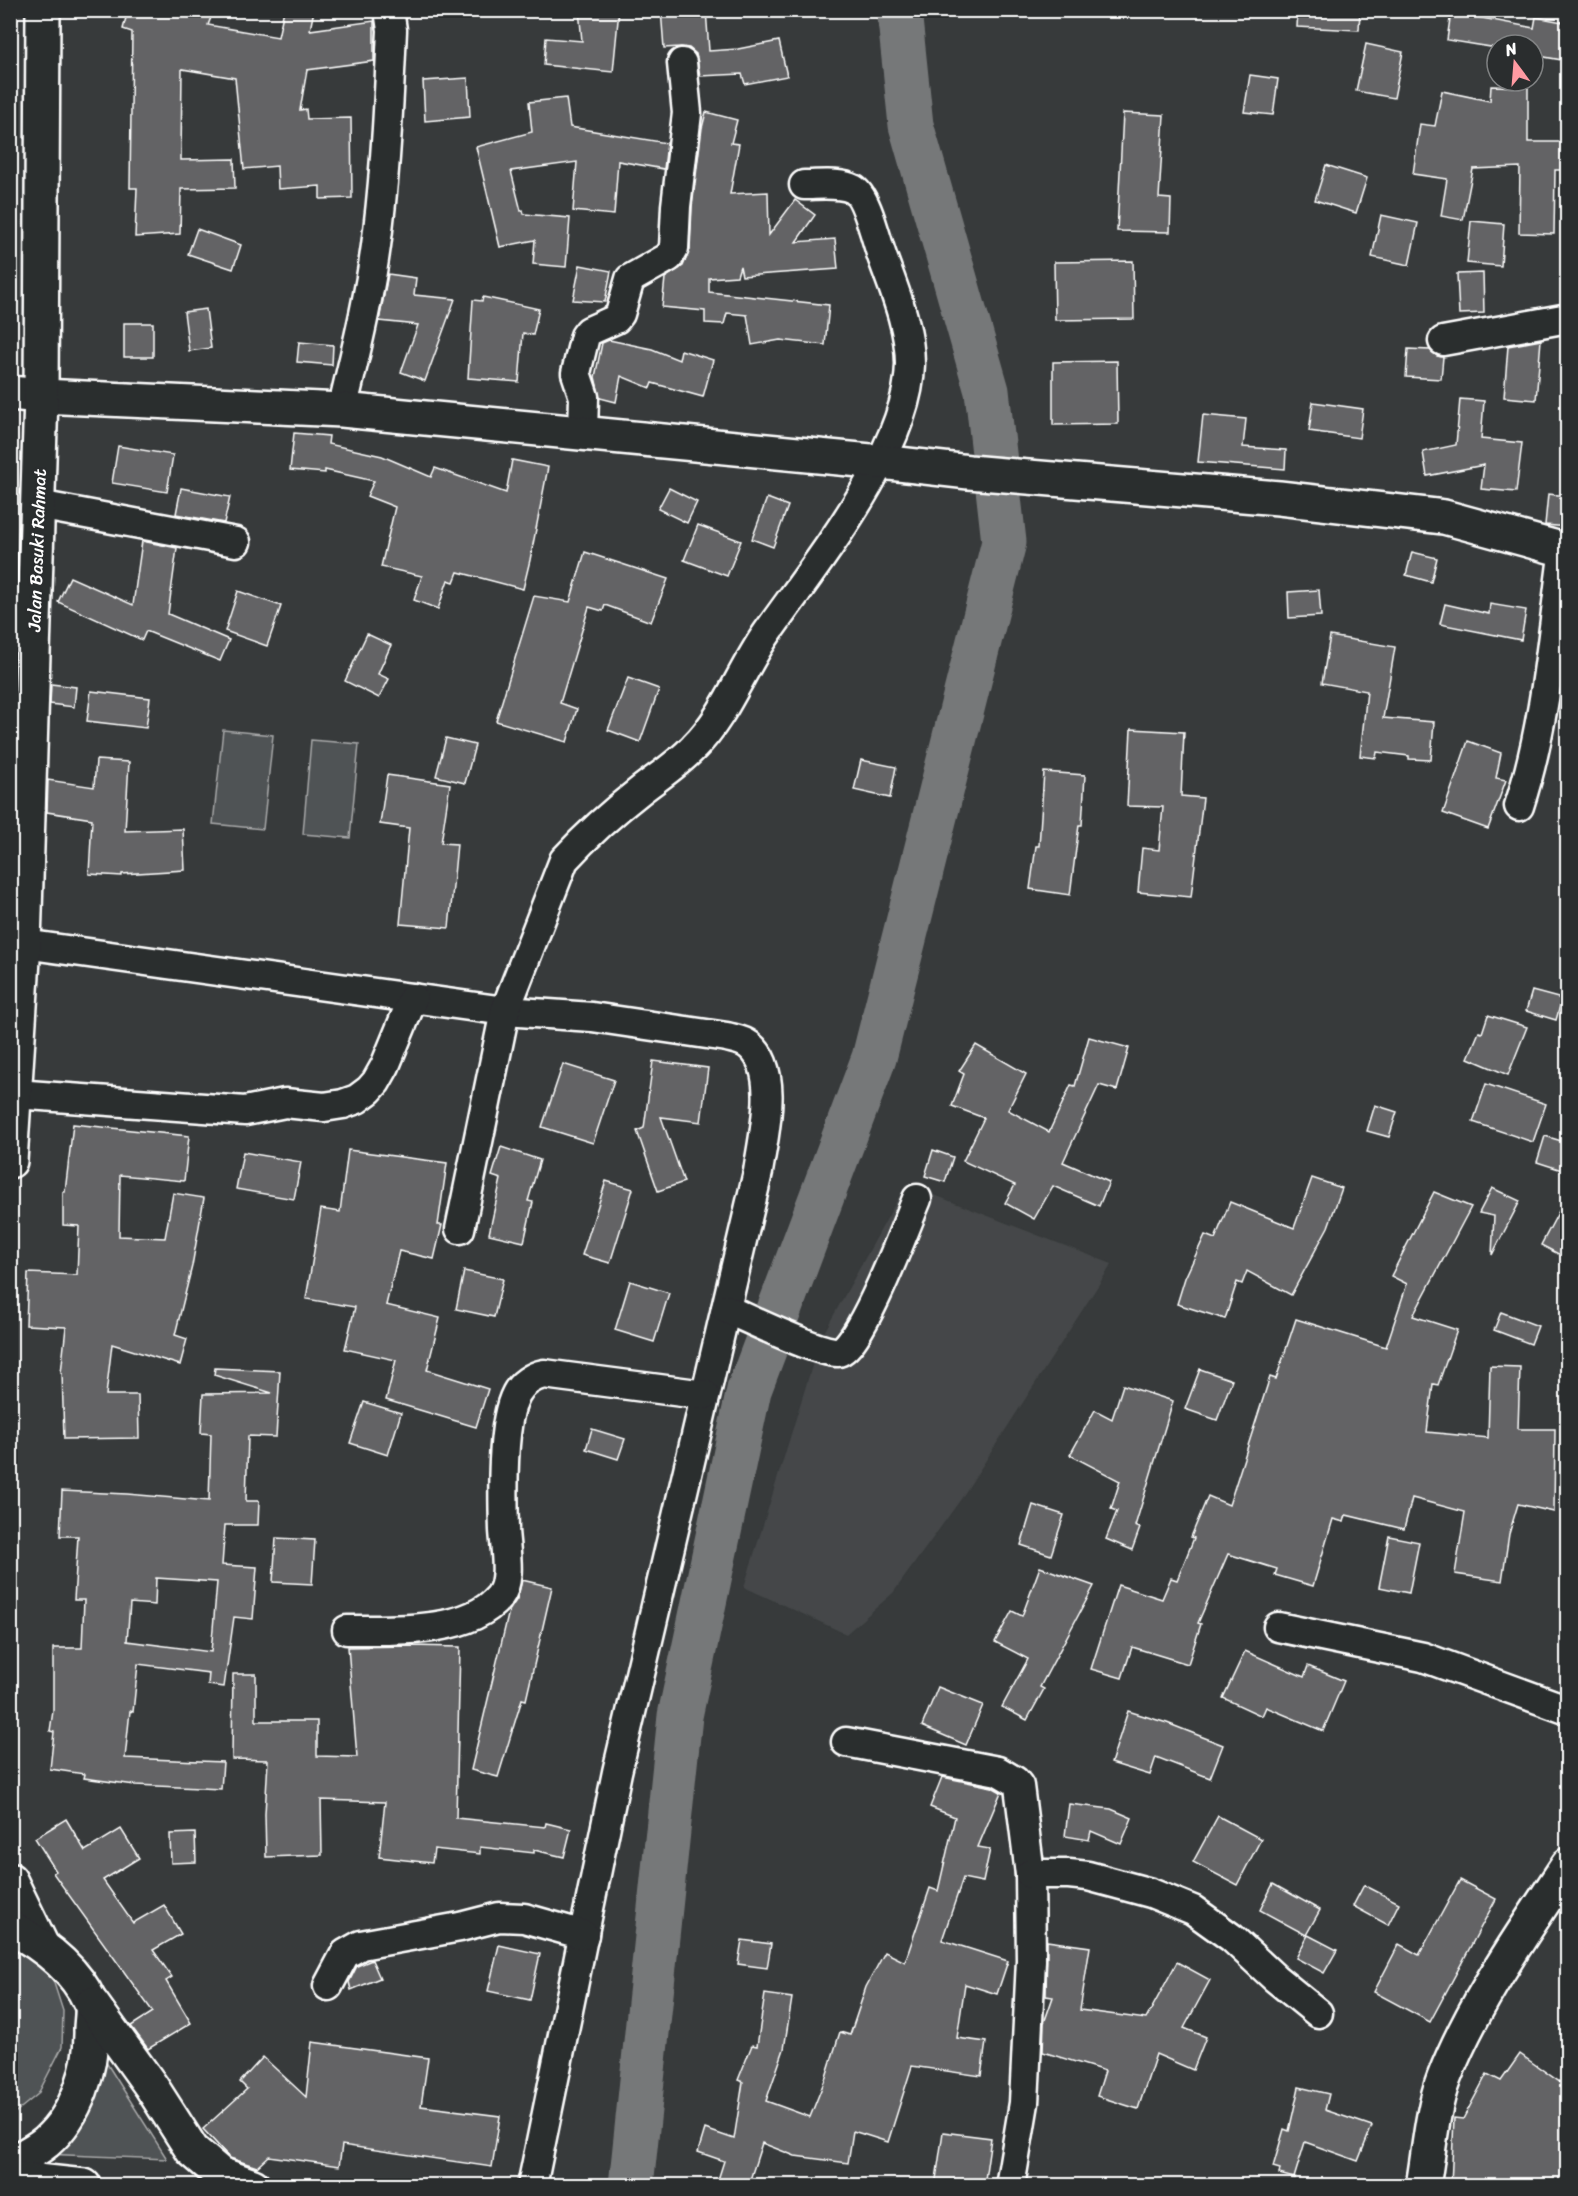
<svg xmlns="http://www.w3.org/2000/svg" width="1578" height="2196" font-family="Sriracha,sans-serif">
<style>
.built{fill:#444748}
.park{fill:#505354;stroke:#a8a9aa;stroke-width:1.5}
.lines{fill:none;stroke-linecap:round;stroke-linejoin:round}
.river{stroke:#767879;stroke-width:45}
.building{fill:#636465;stroke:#fff;stroke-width:1.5;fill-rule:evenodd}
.minor-casing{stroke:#fff;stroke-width:33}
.tertiary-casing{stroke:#fff;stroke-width:38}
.secondary-casing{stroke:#fff;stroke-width:38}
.primary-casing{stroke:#fff;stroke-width:38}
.trunk-casing{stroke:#fff;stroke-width:38}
.minor{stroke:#2a2d2e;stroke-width:28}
.tertiary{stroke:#2a2d2e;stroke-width:33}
.secondary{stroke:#2a2d2e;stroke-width:33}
.primary{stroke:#2a2d2e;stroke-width:33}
.trunk{stroke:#2a2d2e;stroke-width:33}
.labels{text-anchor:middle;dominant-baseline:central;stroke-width:5;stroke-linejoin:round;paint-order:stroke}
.street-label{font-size:18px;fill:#fff;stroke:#2a2d2e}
</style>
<rect width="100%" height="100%" fill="#373a3b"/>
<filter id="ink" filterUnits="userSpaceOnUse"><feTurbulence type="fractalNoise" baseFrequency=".0167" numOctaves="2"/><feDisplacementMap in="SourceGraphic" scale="12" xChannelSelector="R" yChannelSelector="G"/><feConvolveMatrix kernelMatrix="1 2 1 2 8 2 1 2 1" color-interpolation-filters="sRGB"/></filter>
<g filter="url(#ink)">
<!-- built -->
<polygon class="built" points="906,1184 1112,1264 961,1499 893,1593 846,1634 744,1587 820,1340"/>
<!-- park -->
<g class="park">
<polygon points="223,730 273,735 263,829 213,824"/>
<polygon points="311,740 359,744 350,838 303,834"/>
<polygon points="11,1936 52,1977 63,2011 62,2047 38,2094 11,2116"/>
<polygon points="104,2059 167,2159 42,2154"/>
</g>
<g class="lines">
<!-- river -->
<polyline class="river" points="631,2186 680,1716 749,1390 874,1058 1004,542 987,391 911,125 899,10"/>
</g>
<!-- building -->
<g class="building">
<polygon points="128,10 199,10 212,15 208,25 278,37 284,10 314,10 310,30 374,21 374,61 307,70 300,110 306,109 307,119 351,118 352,198 320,199 320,186 278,189 277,166 244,169 235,78 182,69 181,160 234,159 235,188 181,189 180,234 135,237 137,188 130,188 132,32 123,29"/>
<polygon points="579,10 619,10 613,72 544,65 546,38 582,41"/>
<polygon points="661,10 706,10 709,51 738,49 779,41 787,76 745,84 742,74 700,76 696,54 689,48 681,47 664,48"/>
<polygon points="1298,10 1360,10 1359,30 1297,27"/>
<polygon points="1451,12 1534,28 1536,17 1568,23 1568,61 1533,55 1533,45 1497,45 1497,48 1447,40"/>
<polygon points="1366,44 1403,52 1394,98 1356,91"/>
<polygon points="1250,75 1278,79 1273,115 1244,112"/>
<polygon points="468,78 470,117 425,121 423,81"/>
<polygon points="1491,86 1528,87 1528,142 1568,142 1568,170 1555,170 1554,234 1519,233 1520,167 1473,169 1463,220 1441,216 1447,179 1413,174 1420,124 1435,126 1442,91 1490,101"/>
<polygon points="566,98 570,127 667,143 664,169 618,161 614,215 573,211 577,162 511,171 521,211 523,210 524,214 570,218 566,267 533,264 535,240 500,247 476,147 532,132 529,102"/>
<polygon points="706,112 737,120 731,143 739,144 730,194 768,192 769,235 795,200 815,215 796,242 835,239 838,269 742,276 740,266 737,276 709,278 709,292 829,305 825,345 780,340 752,345 747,315 727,313 724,324 705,323 705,311 662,307 665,278 683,266 690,249 692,207 702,128"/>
<polygon points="1123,113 1164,115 1159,198 1171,199 1170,232 1117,231"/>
<polygon points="1326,165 1367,178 1356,213 1315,200"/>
<polygon points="1381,215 1418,223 1409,265 1372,257"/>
<polygon points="1471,221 1504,224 1501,266 1467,263"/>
<polygon points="197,229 241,245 233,269 188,254"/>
<polygon points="1133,261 1134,319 1055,320 1054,262"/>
<polygon points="580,265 611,271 605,302 573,300"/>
<polygon points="1483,273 1484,313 1459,314 1457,274"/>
<polygon points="388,274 416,278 414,295 455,299 425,381 401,372 418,325 379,321"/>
<polygon points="483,297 539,309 533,335 523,333 519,382 468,378 473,300 482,301"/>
<polygon points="206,309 211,348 189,351 184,312"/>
<rect x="124" y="323" width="29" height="34"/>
<polygon points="609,340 652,349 679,360 681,350 713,360 703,397 652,383 650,388 621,376 616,402 600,398 595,377 602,343"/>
<polygon points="1541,340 1536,400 1504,397 1508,346"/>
<polygon points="299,342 333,345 332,365 297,362"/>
<polygon points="1408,349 1430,350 1437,356 1443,357 1441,379 1406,377"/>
<polygon points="1117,361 1118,424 1053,425 1053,362"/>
<polygon points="1460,399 1484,401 1481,439 1522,443 1516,492 1481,489 1484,465 1427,476 1423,452 1456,445"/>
<polygon points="1313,402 1363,409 1359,438 1309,431"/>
<polygon points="1203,415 1246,419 1243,447 1286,450 1285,469 1198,462"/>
<polygon points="294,433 329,436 328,444 382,456 431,477 435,468 506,493 512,460 548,467 530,560 523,589 458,572 454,582 448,580 438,609 414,600 422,576 381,567 395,507 367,496 374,481 325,470 325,473 290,470"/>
<polygon points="118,446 173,455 167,492 112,483"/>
<polygon points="181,488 230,497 224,523 176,514"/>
<polygon points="669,488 697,502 687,523 658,509"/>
<polygon points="1548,494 1568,496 1568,527 1545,525"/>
<polygon points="767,498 788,506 773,547 752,539"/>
<polygon points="698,525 741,541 727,576 684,560"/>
<polygon points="142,541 177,548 168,614 229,640 220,661 146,631 142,640 58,602 70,577 133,605"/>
<polygon points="585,552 668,579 651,622 605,605 603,611 589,607 560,703 577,709 567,742 496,721 534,596 570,602"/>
<polygon points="1412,552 1437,558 1431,582 1406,575"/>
<polygon points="1319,590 1321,616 1289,618 1288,592"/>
<polygon points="238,591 281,606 267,646 225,631"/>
<polygon points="1445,604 1489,614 1490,604 1526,610 1521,640 1440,624"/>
<polygon points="367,634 391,645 378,674 389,679 379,698 345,681"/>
<polygon points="1330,636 1395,647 1383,718 1434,722 1431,760 1409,759 1409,756 1377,752 1376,758 1360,756 1367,691 1322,683"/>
<polygon points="628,678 659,689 640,742 608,730"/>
<polygon points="51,684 76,687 74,707 50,704"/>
<polygon points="91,691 150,698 146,728 87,721"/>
<polygon points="1131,729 1184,732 1181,796 1203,798 1191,897 1138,892 1142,848 1159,850 1163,807 1127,806"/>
<polygon points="446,738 475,745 465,783 436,776"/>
<polygon points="1468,741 1501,753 1496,778 1506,780 1488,829 1443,813"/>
<polygon points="96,760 129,762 125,831 183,829 185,870 122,874 122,876 89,874 92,819 47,812 48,780 94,787"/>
<polygon points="861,760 896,767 890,798 854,790"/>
<polygon points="1044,772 1085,775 1082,825 1079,825 1070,895 1030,889 1036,846 1039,846"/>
<polygon points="387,775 450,784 441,843 457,844 449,928 400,924 409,828 380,824"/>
<polygon points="1532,991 1562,999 1556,1020 1526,1011"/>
<polygon points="1488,1015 1527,1027 1508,1075 1468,1058 1479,1032 1482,1033"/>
<polygon points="1089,1037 1129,1048 1117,1090 1099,1085 1063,1162 1109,1182 1099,1206 1053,1186 1034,1219 1005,1203 1015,1185 963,1161 984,1118 952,1106 964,1074 959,1071 976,1045 1026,1074 1008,1110 1049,1132 1071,1085 1075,1086"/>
<polygon points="653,1061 708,1068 701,1122 661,1117 684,1182 658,1191 637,1131 644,1128"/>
<polygon points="563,1064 614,1080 593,1143 542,1127"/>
<polygon points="1486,1084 1546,1104 1533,1142 1473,1122"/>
<polygon points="1375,1105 1397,1112 1389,1137 1367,1131"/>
<polygon points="73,1124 189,1136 184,1181 120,1175 119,1236 165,1238 173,1193 204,1198 192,1266 175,1335 187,1339 180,1365 112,1344 106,1395 138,1395 139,1438 64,1439 62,1373 61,1373 66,1327 26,1325 28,1273 77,1275 79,1226 63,1225 63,1192 65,1192"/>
<polygon points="1545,1136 1568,1143 1568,1172 1537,1162"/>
<polygon points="501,1147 540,1160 528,1201 533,1202 524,1242 489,1234 501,1179 492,1176"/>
<polygon points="348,1150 447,1163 438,1225 442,1225 434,1259 399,1251 386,1305 440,1318 427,1370 488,1389 476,1427 386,1400 396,1360 345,1349 355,1307 306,1299 321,1209 340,1212"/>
<polygon points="933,1150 953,1157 945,1182 925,1176"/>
<polygon points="243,1152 301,1162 294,1199 236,1189"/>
<polygon points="1312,1178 1342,1188 1328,1227 1291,1295 1247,1271 1242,1284 1237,1282 1225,1319 1177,1304 1185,1278 1205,1235 1215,1239 1230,1202 1294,1228"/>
<polygon points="606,1181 633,1189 610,1263 582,1255"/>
<polygon points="1492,1188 1520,1201 1492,1255 1494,1216 1479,1213"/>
<polygon points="1434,1192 1471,1207 1413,1316 1457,1330 1438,1385 1433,1384 1427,1432 1488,1438 1490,1366 1520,1367 1518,1429 1555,1429 1554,1512 1518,1504 1509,1534 1502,1581 1455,1574 1465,1512 1412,1498 1404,1529 1346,1515 1344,1522 1333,1519 1313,1586 1275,1575 1277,1569 1228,1554 1198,1623 1201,1624 1188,1664 1132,1647 1122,1678 1091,1669 1118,1585 1162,1599 1171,1578 1177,1580 1194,1538 1191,1537 1208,1496 1229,1505 1270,1377 1276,1379 1296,1319 1386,1347 1407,1284 1391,1276"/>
<polygon points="1568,1194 1568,1259 1541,1245"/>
<polygon points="464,1271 503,1279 494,1317 456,1309"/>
<polygon points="630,1281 669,1293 654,1342 615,1330"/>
<polygon points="1501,1312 1538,1326 1531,1344 1494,1330"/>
<path d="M215 1368 280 1371 276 1437 248 1436 246 1501H259L258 1525H225L222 1565 257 1567 253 1619 234 1617 224 1687 208 1685 209 1673 138 1664 133 1712 130 1711 125 1758 223 1762 221 1789 135 1785 84 1778 85 1774 50 1769 54 1732 50 1731 53 1711V1648H82L84 1600H74L78 1536H60L62 1491 127 1494 209 1501 211 1434 201 1433 203 1394 272 1393 214 1375ZM156 1578 217 1582 211 1652 127 1641 130 1603 155 1605Z"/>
<polygon points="1200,1369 1232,1380 1217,1420 1185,1409"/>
<polygon points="1123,1385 1173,1401 1135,1526 1140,1528 1132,1550 1106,1539 1117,1511 1111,1509 1120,1481 1070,1455 1095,1410 1112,1419"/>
<polygon points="364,1402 401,1413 388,1455 350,1443"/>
<polygon points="592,1429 625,1439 618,1459 586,1449"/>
<polygon points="1033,1505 1064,1515 1051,1555 1021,1545"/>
<polygon points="1389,1536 1419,1542 1409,1593 1379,1587"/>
<polygon points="276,1538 315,1540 312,1584 273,1582"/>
<polygon points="1040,1567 1094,1586 1040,1687 1044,1689 1027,1720 1002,1707 1028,1659 995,1642 1012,1611 1022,1616"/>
<polygon points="522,1580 552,1587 526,1700 522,1699 498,1777 471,1770 509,1611 517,1599"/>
<polygon points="409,1646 460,1647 456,1818 545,1827 546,1823 571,1829 564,1857 534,1850 534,1853 480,1847 480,1854 434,1849 432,1863 379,1857 385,1802 321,1800 322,1855 266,1857 265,1814 268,1760 232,1759 233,1674 256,1674 256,1721 317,1721 317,1756 357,1757 348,1647"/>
<polygon points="1245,1651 1304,1677 1308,1666 1344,1681 1323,1731 1266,1707 1262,1716 1223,1698"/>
<polygon points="938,1687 983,1705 966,1745 922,1726"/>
<polygon points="1128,1711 1167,1723 1223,1745 1210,1778 1156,1757 1150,1775 1111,1763"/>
<polygon points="942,1777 992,1787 1001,1792 978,1847 990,1849 983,1882 963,1878 942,1940 1008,1961 997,1994 965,1984 957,2038 986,2042 981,2076 912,2066 888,2142 853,2131 848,2163 795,2156 762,2143 748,2186 716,2186 724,2161 698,2152 705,2129 734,2139 743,2082 738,2080 752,2045 757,2046 765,1994 792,1998 784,2049 766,2101 810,2117 826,2077 840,2032 850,2035 866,1987 885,1952 905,1962 930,1888 938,1891 955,1817 930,1807"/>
<polygon points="1069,1804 1111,1809 1132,1818 1121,1844 1091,1831 1089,1840 1065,1836"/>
<polygon points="1218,1816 1261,1839 1237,1885 1193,1862"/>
<polygon points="66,1819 85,1851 121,1829 139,1858 103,1880 133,1923 164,1905 181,1934 153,1950 172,1977 166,1981 191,2023 148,2049 131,2026 153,2012 53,1873 56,1871 35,1838"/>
<polygon points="195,1833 196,1862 171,1863 170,1834"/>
<polygon points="1460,1880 1496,1899 1430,2022 1374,1992 1399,1944 1419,1955"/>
<polygon points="1273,1884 1320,1910 1306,1935 1260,1910"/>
<polygon points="1364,1885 1399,1903 1388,1925 1353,1906"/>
<polygon points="1308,1935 1337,1950 1324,1973 1296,1958"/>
<polygon points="742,1940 771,1944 767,1968 738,1964"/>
<polygon points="1047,1941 1090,1947 1080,2010 1146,2019 1177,1962 1210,1980 1184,2028 1206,2037 1193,2070 1156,2054 1138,2109 1097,2096 1105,2071 1043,2052 1044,2023 1053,1997 1046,1996"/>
<polygon points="499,1945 540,1954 530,2000 488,1991"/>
<polygon points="372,1960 380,1978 351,1990 349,1982 357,1966"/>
<polygon points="312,2042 428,2058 421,2106 500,2116 492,2167 342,2145 339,2166 269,2156 257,2167 230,2158 203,2129 247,2089 240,2082 263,2057 306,2097"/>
<polygon points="1520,2054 1568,2088 1568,2186 1451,2186 1454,2118 1463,2119 1487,2074 1501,2081"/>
<polygon points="1299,2087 1329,2094 1325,2110 1372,2126 1358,2161 1305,2142 1294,2178 1279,2174 1280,2169 1273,2167 1284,2129 1289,2131"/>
<polygon points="943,2132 991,2138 984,2186 935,2186"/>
</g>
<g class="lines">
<defs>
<g id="minor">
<polyline points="1443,341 1568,318"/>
<path d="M342 410C356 351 371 291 378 230 386 164 389 97 392 30L389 10"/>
<polyline points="583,432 584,397 576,373 585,336 589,331 616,319 620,314 630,279 669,257 674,248 676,206 687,113 682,63"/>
<polyline points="38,505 236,542"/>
<path d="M1519 806C1546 724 1552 635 1564 549"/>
<path d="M24 944 505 1011 592 1017 727 1037C734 1039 743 1040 749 1045 781 1070 763 1138 758 1172L617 1772 532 2186"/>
<polyline points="15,1094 245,1111 285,1103 324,1107 343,1104 357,1099 369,1090 376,1082 385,1066 413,998"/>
<path d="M460 1229 505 1011 564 860C587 835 614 811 641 790 659 776 678 764 694 747 726 715 741 670 767 633 815 565 909 449 910 364 910 328 895 292 883 259 877 244 867 196 853 189 840 182 819 185 804 185"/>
<path d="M726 1309C747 1318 818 1353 838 1352 859 1351 907 1223 917 1199"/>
<polyline points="1278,1627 1423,1657 1568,1710"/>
<path d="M347 1630C392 1630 468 1634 499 1597 512 1581 505 1549 504 1530 503 1497 501 1422 516 1394 521 1384 533 1376 544 1374L705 1395"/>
<polyline points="846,1742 998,1771 1015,1781 1019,1786 1030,1874 1031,1960 1024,2103 1010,2186"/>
<polyline points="1030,1874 1069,1874 1088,1876 1151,1893 1193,1910 1232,1938 1275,1978 1318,2013"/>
<polyline points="328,1986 345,1954 361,1945 460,1927 499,1917 524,1918 584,1935"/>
</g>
<g id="tertiary">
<polyline points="10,393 41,396 342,410 881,462 969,472 1279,498 1444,517 1568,551"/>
<path d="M1423 2186C1429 2152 1432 2109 1444 2078 1473 2003 1524 1932 1568 1865"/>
</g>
<polyline id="secondary" points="10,1880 41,1944"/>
<polyline id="primary" points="10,1161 24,944 41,396 43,10"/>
<g id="trunk">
<path d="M10 1927C42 1944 75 1968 90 2002 94 2009 91 2021 91 2029 92 2069 77 2115 46 2142 35 2151 22 2157 10 2164"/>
<polyline points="92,2004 151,2086 192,2150 220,2174 253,2186"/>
<polyline points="10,2178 84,2186"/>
</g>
</defs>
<!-- minor casing -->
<use href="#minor" class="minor-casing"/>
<!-- tertiary casing -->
<use href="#tertiary" class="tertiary-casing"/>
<!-- secondary casing -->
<use href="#secondary" class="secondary-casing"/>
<!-- primary casing -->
<use href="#primary" class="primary-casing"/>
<!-- trunk casing -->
<use href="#trunk" class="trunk-casing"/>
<!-- minor -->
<use href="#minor" class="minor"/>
<!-- tertiary -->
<use href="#tertiary" class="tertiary"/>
<!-- secondary -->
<use href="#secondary" class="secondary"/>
<!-- primary -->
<use href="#primary" class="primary"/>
<!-- trunk -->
<use href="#trunk" class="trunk"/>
</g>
</g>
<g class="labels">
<!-- street labels -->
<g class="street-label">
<text transform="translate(37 550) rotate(-88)">Jalan Basuki Rahmat</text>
</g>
</g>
<!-- margin -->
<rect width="1578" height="2196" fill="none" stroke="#2a2d2e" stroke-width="36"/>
<rect x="18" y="18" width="1542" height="2160" fill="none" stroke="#fff" stroke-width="2" filter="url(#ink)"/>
<!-- north arrow -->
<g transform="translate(1515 63) rotate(344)"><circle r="28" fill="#2a2d2e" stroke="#7f8182" stroke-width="1.5"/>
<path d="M0-4.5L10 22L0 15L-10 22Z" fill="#ff9aa2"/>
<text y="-9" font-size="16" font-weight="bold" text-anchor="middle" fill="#ffffff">N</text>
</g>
</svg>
